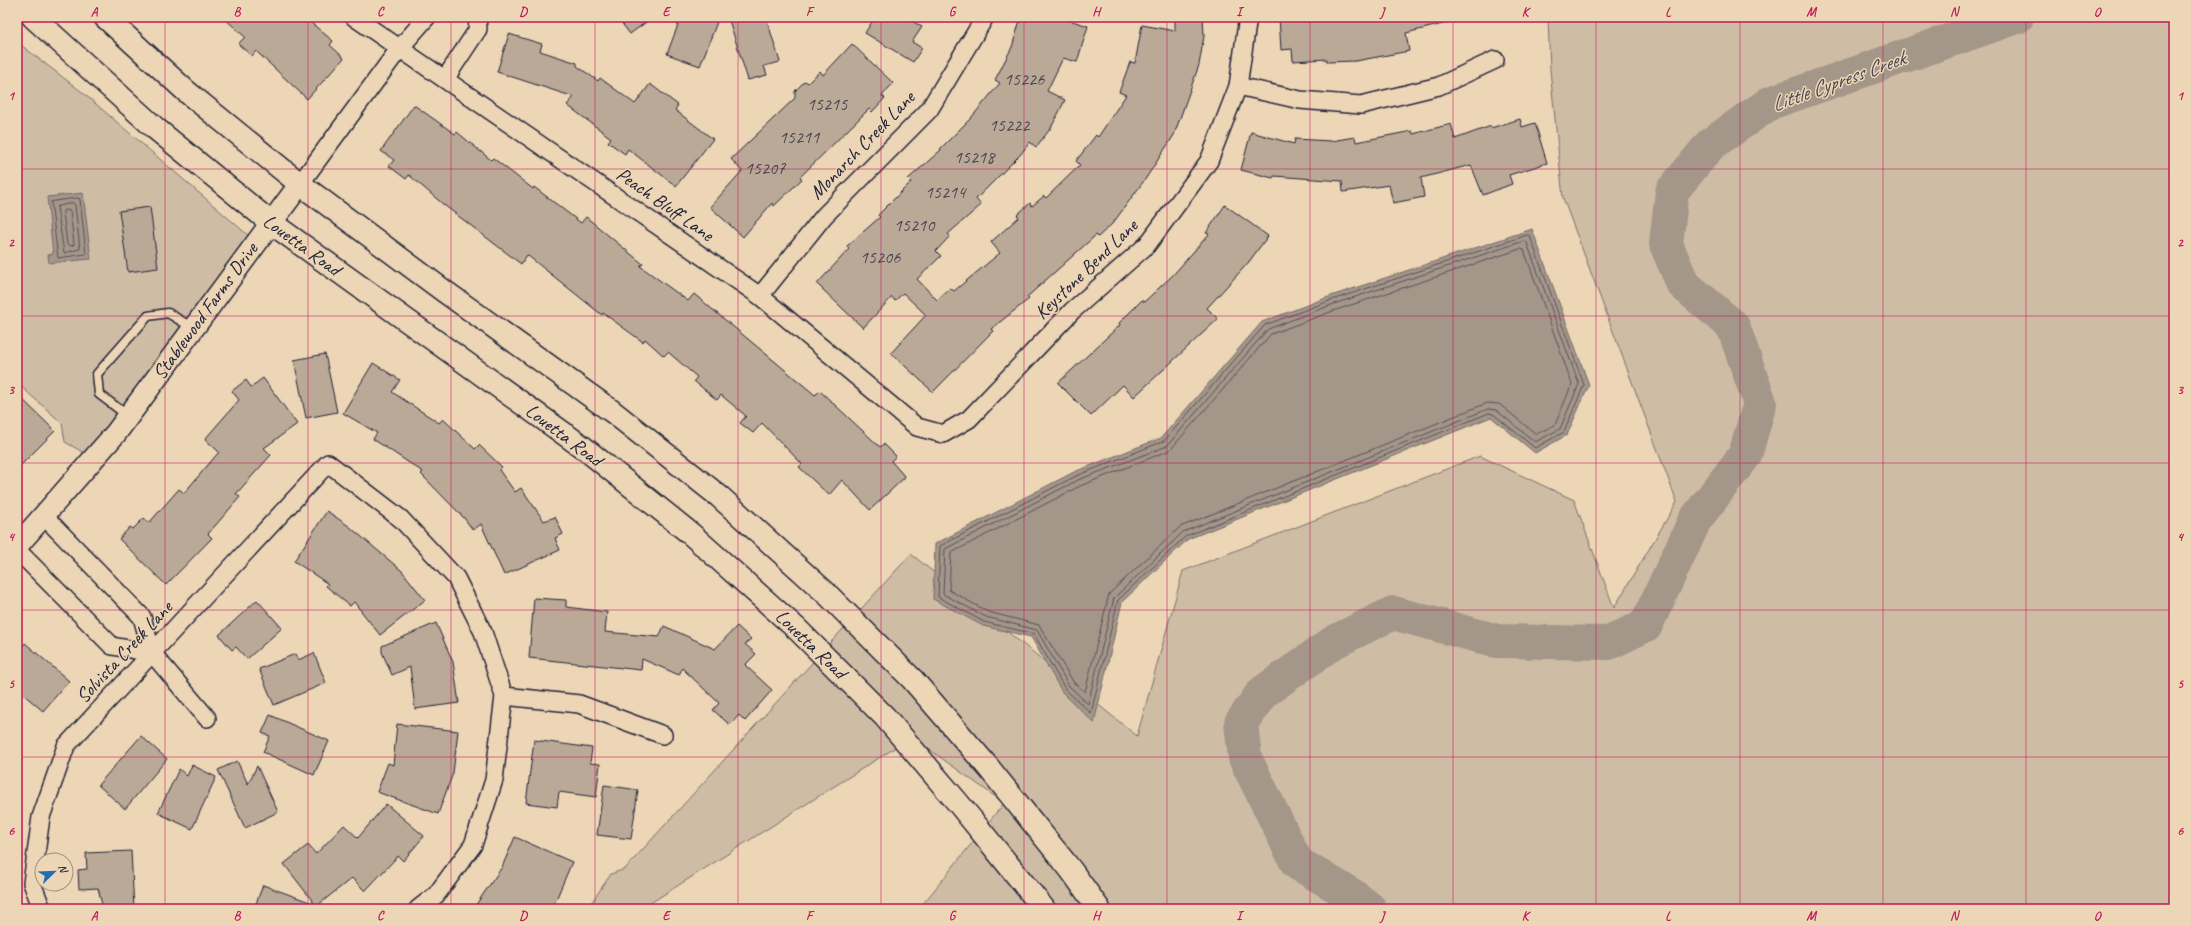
<svg xmlns="http://www.w3.org/2000/svg" width="2191" height="926" font-family="Caveat,sans-serif">
<style>
.green{fill:#cfbca4;stroke:#786f70}
.water{fill:#a49689;stroke:#70686a}
.lines{fill:none;stroke-linecap:round;stroke-linejoin:round}
.shore{stroke:#56505a;stroke-width:1}
.river{stroke:#a49689;stroke-width:34}
.building{fill:#baa997;stroke:#22223b}
.service-casing{stroke:#22223b;stroke-width:11}
.minor-casing{stroke:#22223b;stroke-width:20}
.tertiary-casing{stroke:#22223b;stroke-width:24}
.secondary-casing{stroke:#22223b;stroke-width:25}
.service{stroke:#ecd6b5;stroke-width:8}
.minor{stroke:#ecd6b5;stroke-width:17}
.tertiary{stroke:#ecd6b5;stroke-width:21}
.secondary{stroke:#ecd6b5;stroke-width:22}
.grid{fill:none;stroke:#c2185b;stroke-width:1;stroke-opacity:0.55}
.labels{text-anchor:middle;dominant-baseline:central;stroke-width:3;stroke-linejoin:round;paint-order:stroke}
.number-label{font-size:18px;fill:#484452}
.street-label{font-size:20px;fill:#22223b;stroke:#ecd6b5}
.water-label{font-size:21px;font-style:italic;fill:#494552;stroke:#ecd6b5}
.neatline{fill:none;stroke:#c2185b;stroke-width:1.5}
.grid-label{font-size:13px;text-anchor:middle;font-weight:bold;fill:#c2185b}
</style>
<rect width="100%" height="100%" fill="#ecd6b5"/>
<filter id="ink" filterUnits="userSpaceOnUse"><feTurbulence type="fractalNoise" baseFrequency=".025" numOctaves="2"/><feDisplacementMap in="SourceGraphic" scale="8" xChannelSelector="R" yChannelSelector="G"/><feConvolveMatrix kernelMatrix="1 2 1 2 8 2 1 2 1" color-interpolation-filters="sRGB"/></filter>
<g filter="url(#ink)">
<!-- green -->
<g class="green">
<polygon points="1548,17 2174,17 2174,909 919,909 1004,803 912,737 641,909 587,909 611,874 625,869 911,554 1137,736 1183,571 1480,456 1574,500 1614,608 1677,502 1563,198 1550,70"/>
<polygon points="17,42 82,92 249,236 139,392 86,454 65,442 62,423 17,383"/>
</g>
<!-- water -->
<g class="water">
<polygon points="83,193 91,259 49,263 48,255 53,254 47,197"/>
<polygon points="1532,229 1589,385 1567,435 1535,453 1491,417 1188,539 1122,602 1094,723 1062,692 1031,637 983,626 933,599 935,544 1074,472 1161,438 1262,322 1331,296"/>
</g>
<g class="lines">
<!-- shore -->
<g class="shore">
<polygon points="77,198 80,199 86,254 58,258 51,202"/>
<polygon points="73,203 75,205 80,249 64,253 57,207"/>
<polygon points="65,210 70,211 74,244 72,246 67,244 63,212"/>
<polygon points="1528,235 1530,236 1584,385 1564,432 1535,448 1493,414 1489,413 1186,536 1118,600 1091,713 1065,689 1034,634 984,622 938,597 940,546 1076,476 1164,441 1265,325 1332,300"/>
<polygon points="1525,241 1527,243 1579,384 1560,429 1535,442 1496,410 1488,409 1183,532 1114,598 1088,704 1069,686 1037,630 986,617 943,594 945,549 1078,480 1167,446 1268,329 1334,304"/>
<polygon points="1521,249 1524,250 1572,384 1555,425 1536,434 1499,404 1487,403 1180,527 1109,594 1085,692 1074,683 1039,625 988,612 949,590 951,553 1080,486 1170,450 1271,334 1336,310"/>
</g>
<!-- river -->
<polyline class="river" points="1370,909 1355,897 1297,863 1245,758 1241,723 1262,693 1334,642 1393,613 1497,641 1609,643 1646,625 1695,520 1745,455 1760,403 1733,326 1683,284 1666,244 1672,191 1711,144 1770,103 2017,17"/>
</g>
<!-- building -->
<g class="building">
<polygon points="223,17 304,17 333,41 330,45 344,58 307,99 256,51 252,56 238,44 245,37"/>
<polygon points="617,17 653,17 630,34"/>
<polygon points="681,17 719,17 700,66 667,54"/>
<polygon points="728,17 766,17 780,62 764,66 767,75 748,80"/>
<polygon points="875,17 906,17 922,27 912,42 922,48 913,62 865,33"/>
<polygon points="1021,17 1060,17 1088,26 1077,62 1063,58 1047,91 1065,100 1051,128 1036,147 1030,142 1020,155 976,199 981,205 948,234 950,236 936,251 941,256 917,279 937,300 950,288 954,291 1000,253 991,242 1019,217 1017,215 1030,203 1032,206 1044,196 1046,198 1080,165 1076,161 1096,135 1098,137 1126,95 1119,92 1130,62 1135,63 1142,25 1175,31 1175,17 1203,17 1204,36 1199,65 1174,135 1146,178 1113,223 1098,237 1096,235 1027,297 1029,299 991,329 993,331 933,392 891,353 926,315 903,293 895,301 892,297 863,328 817,284 849,249 847,246 880,217 878,215 911,182 908,179 941,150 940,149 971,118 1000,83 995,80 1012,47"/>
<polygon points="1279,17 1446,17 1447,23 1406,33 1409,51 1356,61 1327,62 1327,59 1293,61 1292,49 1281,50"/>
<polygon points="509,34 542,44 540,51 577,63 577,66 598,81 600,78 635,104 650,84 678,105 675,110 713,139 676,186 628,149 625,154 608,142 611,138 567,105 574,97 497,72"/>
<polygon points="852,44 893,83 882,96 885,98 872,112 869,109 800,177 802,179 774,206 772,203 743,237 710,207 742,171 731,159 795,98 795,91 805,81 808,83 820,71 823,75"/>
<polygon points="414,105 455,134 457,132 491,160 493,158 533,189 534,187 581,223 586,217 643,264 640,266 688,301 694,294 815,395 820,391 880,447 884,444 896,456 891,461 905,477 870,510 842,480 829,495 799,467 802,464 762,423 753,433 740,423 746,416 721,395 717,400 694,381 697,377 668,352 664,356 645,339 643,342 603,313 602,315 527,255 521,264 444,205 409,175 406,179 389,166 394,160 381,151"/>
<polygon points="1520,119 1522,127 1535,123 1547,163 1509,175 1512,184 1483,195 1471,165 1421,178 1424,197 1393,203 1389,185 1343,192 1342,181 1274,176 1273,178 1241,170 1251,132 1294,144 1295,139 1331,141 1355,137 1356,142 1412,131 1413,134 1451,124 1455,139 1491,126 1491,128"/>
<polygon points="1225,205 1268,236 1248,263 1207,308 1218,319 1134,397 1123,385 1091,416 1058,383 1120,325 1119,323 1142,300 1144,302 1173,275 1209,234 1206,233"/>
<polygon points="150,207 158,268 128,272 119,211"/>
<polygon points="325,354 337,412 306,418 294,360"/>
<polygon points="373,363 400,380 392,392 439,423 443,419 475,449 479,445 502,467 499,470 515,492 521,488 544,521 555,517 563,534 555,538 560,550 504,575 481,524 473,530 464,518 421,474 423,472 373,439 377,433 343,413"/>
<polygon points="263,378 297,424 264,448 271,455 236,494 240,497 208,534 212,538 166,585 119,539 130,527 133,529 144,518 149,523 179,489 184,493 219,452 205,439 239,400 232,391 246,380 251,387"/>
<polygon points="17,394 55,431 17,469"/>
<polygon points="327,511 350,527 402,571 425,600 380,635 354,602 350,606 326,586 328,584 294,561"/>
<polygon points="534,598 566,600 566,607 607,612 605,632 659,637 664,626 715,649 737,626 751,639 745,644 756,654 745,665 772,690 745,721 739,715 730,725 713,710 719,703 682,668 679,675 642,659 641,670 529,658"/>
<polygon points="257,600 282,628 247,659 236,647 232,650 219,635"/>
<polygon points="436,623 453,662 459,703 415,709 410,667 392,675 382,652 382,646"/>
<polygon points="25,643 69,681 43,711 17,689 17,652"/>
<polygon points="314,653 326,683 274,705 259,669 295,654 298,660"/>
<polygon points="270,715 329,741 314,775 263,752 270,736 262,733"/>
<polygon points="397,724 458,731 453,773 438,814 377,792 388,763 393,765"/>
<polygon points="141,736 167,759 125,809 98,785"/>
<polygon points="534,740 592,748 590,763 600,764 596,797 559,792 557,807 526,803"/>
<polygon points="237,761 248,784 257,766 278,812 245,828 218,770"/>
<polygon points="192,765 216,777 192,829 158,813 179,769 187,776"/>
<polygon points="604,785 638,790 631,839 597,835"/>
<polygon points="386,804 424,836 403,861 398,856 365,891 352,878 318,905 324,907 324,909 254,909 263,885 315,904 284,864 308,845 316,854 344,825 358,838"/>
<polygon points="515,837 572,862 552,909 473,909 502,867"/>
<polygon points="131,851 134,909 103,909 98,888 79,889 78,870 87,869 86,853"/>
</g>
<g class="lines">
<defs>
<polyline id="service" points="128,416 99,394 97,374 148,316 168,313 193,328"/>
<g id="minor">
<polyline points="354,17 760,296 917,427 943,434 969,419 1072,311 1147,245 1209,161 1238,86 1248,17"/>
<polyline points="445,79 478,29 477,17"/>
<polyline points="1238,86 1300,100 1361,105 1439,86 1495,60"/>
<polyline points="300,184 399,49 427,17"/>
<polyline points="760,296 824,216 929,110 985,17"/>
<polyline points="44,516 142,617 152,653 207,718"/>
<polyline points="17,550 112,646 152,653"/>
<polyline points="504,696 579,704 663,735"/>
<polyline points="42,909 32,883 41,817 66,746 328,463 401,519 456,578 483,632 504,696 494,780 473,845 436,895 418,909"/>
</g>
<polyline id="tertiary" points="17,546 116,433 300,184"/>
<g id="secondary">
<polyline points="33,17 155,128 270,222 584,448 691,534 798,630 885,717 959,804 1044,909"/>
<polyline points="105,17 187,92 300,184 444,291 613,412 720,497 827,594 913,680 988,767 1071,870 1099,909"/>
</g>
</defs>
<!-- service casing -->
<use href="#service" class="service-casing"/>
<!-- minor casing -->
<use href="#minor" class="minor-casing"/>
<!-- tertiary casing -->
<use href="#tertiary" class="tertiary-casing"/>
<!-- secondary casing -->
<use href="#secondary" class="secondary-casing"/>
<!-- service -->
<use href="#service" class="service"/>
<!-- minor -->
<use href="#minor" class="minor"/>
<!-- tertiary -->
<use href="#tertiary" class="tertiary"/>
<!-- secondary -->
<use href="#secondary" class="secondary"/>
</g>
</g>
<!-- grid -->
<path class="grid" d="M165 17V909M308 17V909M451 17V909M595 17V909M738 17V909M881 17V909M1024 17V909M1167 17V909M1310 17V909M1453 17V909M1596 17V909M1740 17V909M1883 17V909M2026 17V909M17 169H2174M17 316H2174M17 463H2174M17 610H2174M17 757H2174"/>
<g class="labels">
<!-- number labels -->
<g class="number-label">
<text x="1024" y="79">15226</text>
<text x="827" y="104">15215</text>
<text x="1009" y="125">15222</text>
<text x="799" y="137">15211</text>
<text x="974" y="157">15218</text>
<text x="765" y="168">15207</text>
<text x="945" y="192">15214</text>
<text x="914" y="225">15210</text>
<text x="880" y="257">15206</text>
</g>
<!-- street labels -->
<g class="street-label">
<text transform="translate(862 145) rotate(-46)">Monarch Creek Lane</text>
<text transform="translate(665 204) rotate(35)">Peach Bluff Lane</text>
<text transform="translate(302 245) rotate(36)">Louetta Road</text>
<text transform="translate(1086 269) rotate(-44)">Keystone Bend Lane</text>
<text transform="translate(205 311) rotate(-54)">Stablewood Farms Drive</text>
<text transform="translate(564 435) rotate(37)">Louetta Road</text>
<text transform="translate(811 644) rotate(44)">Louetta Road</text>
<text transform="translate(124 652) rotate(-47)">Solvista Creek Lane</text>
</g>
<!-- water labels -->
<g class="water-label">
<text transform="translate(1838 81) rotate(-20)">Little Cypress Creek</text>
</g>
</g>
<!-- margin -->
<rect width="2191" height="926" fill="none" stroke="#ecd6b5" stroke-width="44"/>
<!-- north arrow -->
<g transform="translate(54 872) rotate(67)"><circle r="19" fill="#ecd6b5" stroke="#9b8e84"/>
<path d="M0-3L7 15L0 10L-7 15Z" fill="#1f6fb2"/>
<text y="-6" font-size="11" font-weight="bold" text-anchor="middle" fill="#22223b">N</text>
</g>
<rect x="22" y="22" width="2147" height="882" class="neatline"/>
<g class="grid-label">
<text x="94" y="16">A</text>
<text x="237" y="16">B</text>
<text x="380" y="16">C</text>
<text x="523" y="16">D</text>
<text x="666" y="16">E</text>
<text x="809" y="16">F</text>
<text x="952" y="16">G</text>
<text x="1096" y="16">H</text>
<text x="1239" y="16">I</text>
<text x="1382" y="16">J</text>
<text x="1525" y="16">K</text>
<text x="1668" y="16">L</text>
<text x="1811" y="16">M</text>
<text x="1954" y="16">N</text>
<text x="2097" y="16">O</text>
<text x="11" y="100">1</text>
<text x="2180" y="100">1</text>
<text x="11" y="247">2</text>
<text x="2180" y="247">2</text>
<text x="11" y="394">3</text>
<text x="2180" y="394">3</text>
<text x="11" y="541">4</text>
<text x="2180" y="541">4</text>
<text x="11" y="688">5</text>
<text x="2180" y="688">5</text>
<text x="11" y="835">6</text>
<text x="2180" y="835">6</text>
<text x="94" y="920">A</text>
<text x="237" y="920">B</text>
<text x="380" y="920">C</text>
<text x="523" y="920">D</text>
<text x="666" y="920">E</text>
<text x="809" y="920">F</text>
<text x="952" y="920">G</text>
<text x="1096" y="920">H</text>
<text x="1239" y="920">I</text>
<text x="1382" y="920">J</text>
<text x="1525" y="920">K</text>
<text x="1668" y="920">L</text>
<text x="1811" y="920">M</text>
<text x="1954" y="920">N</text>
<text x="2097" y="920">O</text>
</g>
</svg>
